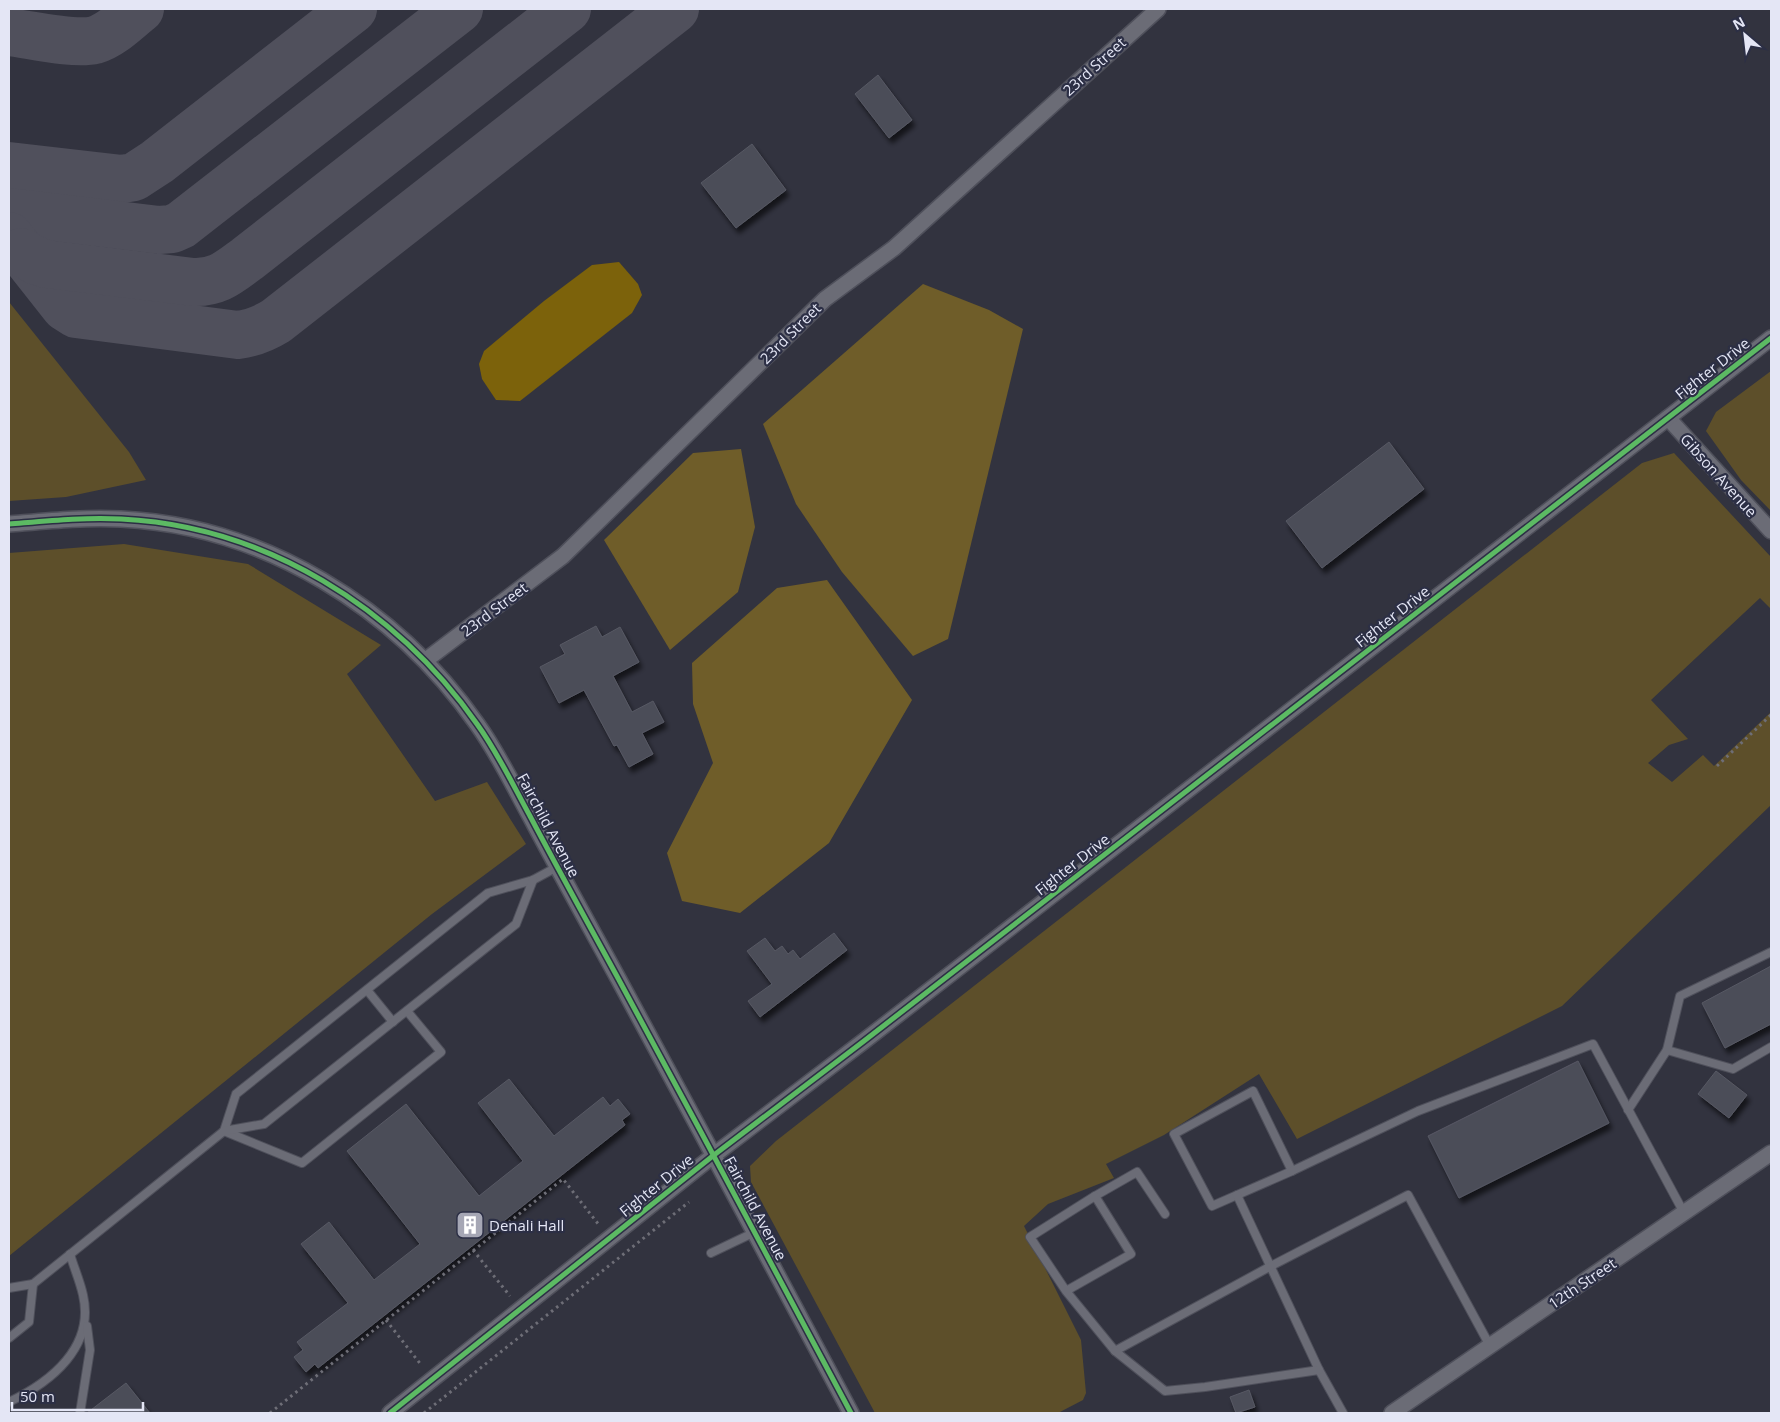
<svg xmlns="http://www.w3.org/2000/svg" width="1780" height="1422" font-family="'Open Sans',sans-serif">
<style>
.green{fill:#5d4f2a}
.forest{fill:#6f5d29}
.water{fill:#7c620b}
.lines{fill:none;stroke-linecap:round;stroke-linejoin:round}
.taxiway{stroke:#50505c;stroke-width:48}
.building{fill:#4c4d58;stroke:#575964;filter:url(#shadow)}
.service-casing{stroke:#4f505b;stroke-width:10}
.minor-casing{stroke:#4f505b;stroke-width:18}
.path{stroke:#6e6e77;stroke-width:3;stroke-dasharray:2.5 4;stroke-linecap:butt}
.service{stroke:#6b6c76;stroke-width:8}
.minor{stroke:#6b6c76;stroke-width:15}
.cycleway-casing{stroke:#2c2f45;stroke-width:8}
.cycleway{stroke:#5cba63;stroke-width:5}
.labels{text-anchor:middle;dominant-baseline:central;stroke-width:4.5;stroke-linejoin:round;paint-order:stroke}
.street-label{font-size:15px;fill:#e4e6f5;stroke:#2c2f45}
.poi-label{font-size:15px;fill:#e4e6f5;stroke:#2c2f45;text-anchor:start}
</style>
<defs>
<filter id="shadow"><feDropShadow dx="3" dy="5.5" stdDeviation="2.5" flood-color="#0009"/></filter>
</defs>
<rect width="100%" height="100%" fill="#32333f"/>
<!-- green -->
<g class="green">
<polygon points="9,302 129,452 146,480 66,497 9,501"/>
<polygon points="1771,371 1771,511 1741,480 1706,431 1716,412"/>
<polygon points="1674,453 1771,557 1771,609 1760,598 1651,700 1688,739 1669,745 1648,763 1672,782 1703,755 1714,766 1771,712 1771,805 1562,1006 1297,1139 1259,1074 1164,1135 1106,1164 1114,1178 1048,1204 1024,1226 1081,1340 1086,1393 1083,1400 1058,1413 875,1413 751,1182 750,1166 776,1141 1642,463"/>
<polygon points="124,544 248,564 381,645 347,674 435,801 487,782 526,844 432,914 9,1256 9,553"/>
</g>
<!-- forest -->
<g class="forest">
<polygon points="923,284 989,310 1023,329 948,639 913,656 842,572 796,504 763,424"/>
<polygon points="741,449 755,527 738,592 670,650 604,540 693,453"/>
<polygon points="827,580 912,700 829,843 740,913 682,901 667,853 713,763 693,704 692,663 777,588"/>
</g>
<!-- water -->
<polygon class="water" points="619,262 638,284 642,295 632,313 520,401 496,400 482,379 479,364 484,351 544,301 592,265"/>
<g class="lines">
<!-- taxiway -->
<g class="taxiway">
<path d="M9 32C32 35 74 45 95 40 112 35 127 19 140 9"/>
<polyline points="9,166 122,179 134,177 157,162 353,9"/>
<polyline points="9,212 159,230 172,229 181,225 459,9"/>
<path d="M9 236 65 307 76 314 238 335C253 333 263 329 276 321L675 9"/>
<path d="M21 252 37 261 46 264 193 282C217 283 228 273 247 259L567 9"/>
</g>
</g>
<!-- building -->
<g class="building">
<polygon points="878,75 912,120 889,138 855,94"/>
<polygon points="752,144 786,190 736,228 701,183"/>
<polygon points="1389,442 1424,489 1322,568 1286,521"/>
<polygon points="596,626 602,637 620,627 639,662 613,676 632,712 653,701 664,722 642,733 653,754 629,767 617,745 614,746 584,690 559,703 540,667 565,654 560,645"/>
<polygon points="834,933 847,950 760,1017 748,1001 772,984 747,951 765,938 775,951 782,946 788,954 793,950 800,959"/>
<polygon points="1771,966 1771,1024 1725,1048 1702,1003"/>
<polygon points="1578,1061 1609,1123 1459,1198 1428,1136"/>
<polygon points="1716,1071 1747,1095 1729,1118 1698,1094"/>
<polygon points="509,1079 554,1136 603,1097 610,1106 618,1099 630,1114 622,1120 625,1125 318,1368 315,1364 306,1372 294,1357 303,1350 297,1342 348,1303 301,1244 329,1222 374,1280 420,1244 347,1151 406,1104 479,1196 523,1161 478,1103"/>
<polygon points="126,1383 150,1413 87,1413"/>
<polygon points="1249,1390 1255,1407 1236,1413 1230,1397"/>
</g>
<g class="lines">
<defs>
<g id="service">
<polyline points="367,990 393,1022"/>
<polyline points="1667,1050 1733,1069 1771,1047"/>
<polygon points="1253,1091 1292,1171 1212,1206 1174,1134"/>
<polyline points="1628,1110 1667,1050 1680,996 1771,952"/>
<polyline points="224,1131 236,1094 488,893 533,880 557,867"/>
<polyline points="224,1131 302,1163 441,1052 407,1011"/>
<polyline points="1292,1171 1418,1111 1593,1044 1684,1213"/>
<polyline points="1237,1195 1319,1370 1343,1413"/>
<polyline points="1095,1196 1137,1172 1165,1214"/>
<polyline points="711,1253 755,1232"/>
<polyline points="9,1288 33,1284 224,1131 264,1124 516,924 533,880"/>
<polyline points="1066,1291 1131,1254 1095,1196 1030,1237 1066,1291 1115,1351 1271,1266 1408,1195 1490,1346"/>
<polyline points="9,1338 29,1322 33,1284"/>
<polyline points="1115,1351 1165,1391 1205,1387 1319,1370"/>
<path d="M9 1402C51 1382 95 1347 83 1295 80 1281 74 1268 70 1254"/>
<polyline points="80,1413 90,1350 87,1326"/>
</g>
<g id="minor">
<polyline points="1668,418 1771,531"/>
<path d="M9 524C46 521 84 517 121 519 265 526 396 608 477 724 498 753 513 785 530 816 559 871 589 925 619 980 697 1124 774 1268 851 1413"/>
<polyline points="426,660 563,556 825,299 894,248 1158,9"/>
<polyline points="390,1413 714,1155 864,1041 1771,338"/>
<polyline points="1392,1413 1771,1153"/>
</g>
</defs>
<!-- service casing -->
<use href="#service" class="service-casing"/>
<!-- minor casing -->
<use href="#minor" class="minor-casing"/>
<!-- path -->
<g class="path">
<polyline points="1717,766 1771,715"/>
<polyline points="473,1250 510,1296"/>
<polyline points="386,1320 422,1366"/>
<polyline points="270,1413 563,1179 599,1225"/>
<polyline points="424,1413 689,1202"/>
</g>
<!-- service -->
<use href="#service" class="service"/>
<!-- minor -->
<use href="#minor" class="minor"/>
<defs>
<g id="cycleway">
<path d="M9 524C46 521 84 517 121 519 265 526 396 608 477 724 498 753 513 785 530 816 559 871 589 925 619 980 697 1124 774 1268 851 1413"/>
<polyline points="390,1413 714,1155 864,1041 1771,338"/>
</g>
</defs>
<!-- cycleway casing -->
<use href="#cycleway" class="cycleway-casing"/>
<!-- cycleway -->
<use href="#cycleway" class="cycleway"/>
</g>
<!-- icons -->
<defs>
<symbol id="building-square" viewBox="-11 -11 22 22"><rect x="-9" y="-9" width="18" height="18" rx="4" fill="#a6a7b5" stroke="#2c2f45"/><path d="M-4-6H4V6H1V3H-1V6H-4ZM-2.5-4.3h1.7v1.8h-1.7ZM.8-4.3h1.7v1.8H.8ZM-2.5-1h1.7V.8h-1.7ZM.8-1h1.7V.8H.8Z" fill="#fff"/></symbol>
</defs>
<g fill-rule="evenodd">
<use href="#building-square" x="454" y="1209" width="32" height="32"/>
</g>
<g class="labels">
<!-- street labels -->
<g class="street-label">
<text transform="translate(1094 66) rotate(-42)">23rd Street</text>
<text transform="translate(790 333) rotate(-45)">23rd Street</text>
<text transform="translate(1712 368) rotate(-38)">Fighter Drive</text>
<text transform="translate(1719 475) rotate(48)">Gibson Avenue</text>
<text transform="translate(494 609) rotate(-37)">23rd Street</text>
<text transform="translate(1392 616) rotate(-38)">Fighter Drive</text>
<text transform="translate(549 825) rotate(62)">Fairchild Avenue</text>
<text transform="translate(1072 864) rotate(-38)">Fighter Drive</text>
<text transform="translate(656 1185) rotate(-39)">Fighter Drive</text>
<text transform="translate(756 1208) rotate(62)">Fairchild Avenue</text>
<text transform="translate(1582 1283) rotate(-34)">12th Street</text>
</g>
<!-- poi labels -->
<g class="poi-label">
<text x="489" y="1225">Denali Hall</text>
</g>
</g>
<!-- border -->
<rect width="1780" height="1422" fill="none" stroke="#e4e6f5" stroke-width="20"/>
<!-- north arrow -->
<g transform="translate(1745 35) rotate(332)" stroke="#2c2f45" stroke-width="4" paint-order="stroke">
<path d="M0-4L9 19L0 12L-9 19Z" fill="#e4e6f5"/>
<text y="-8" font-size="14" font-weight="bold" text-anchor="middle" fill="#e4e6f5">N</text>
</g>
<!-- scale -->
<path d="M12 1402v8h131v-8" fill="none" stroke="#e4e6f5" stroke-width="2.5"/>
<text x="20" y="1402" font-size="15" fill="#e4e6f5" stroke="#2c2f45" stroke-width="4" paint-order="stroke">50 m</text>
</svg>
